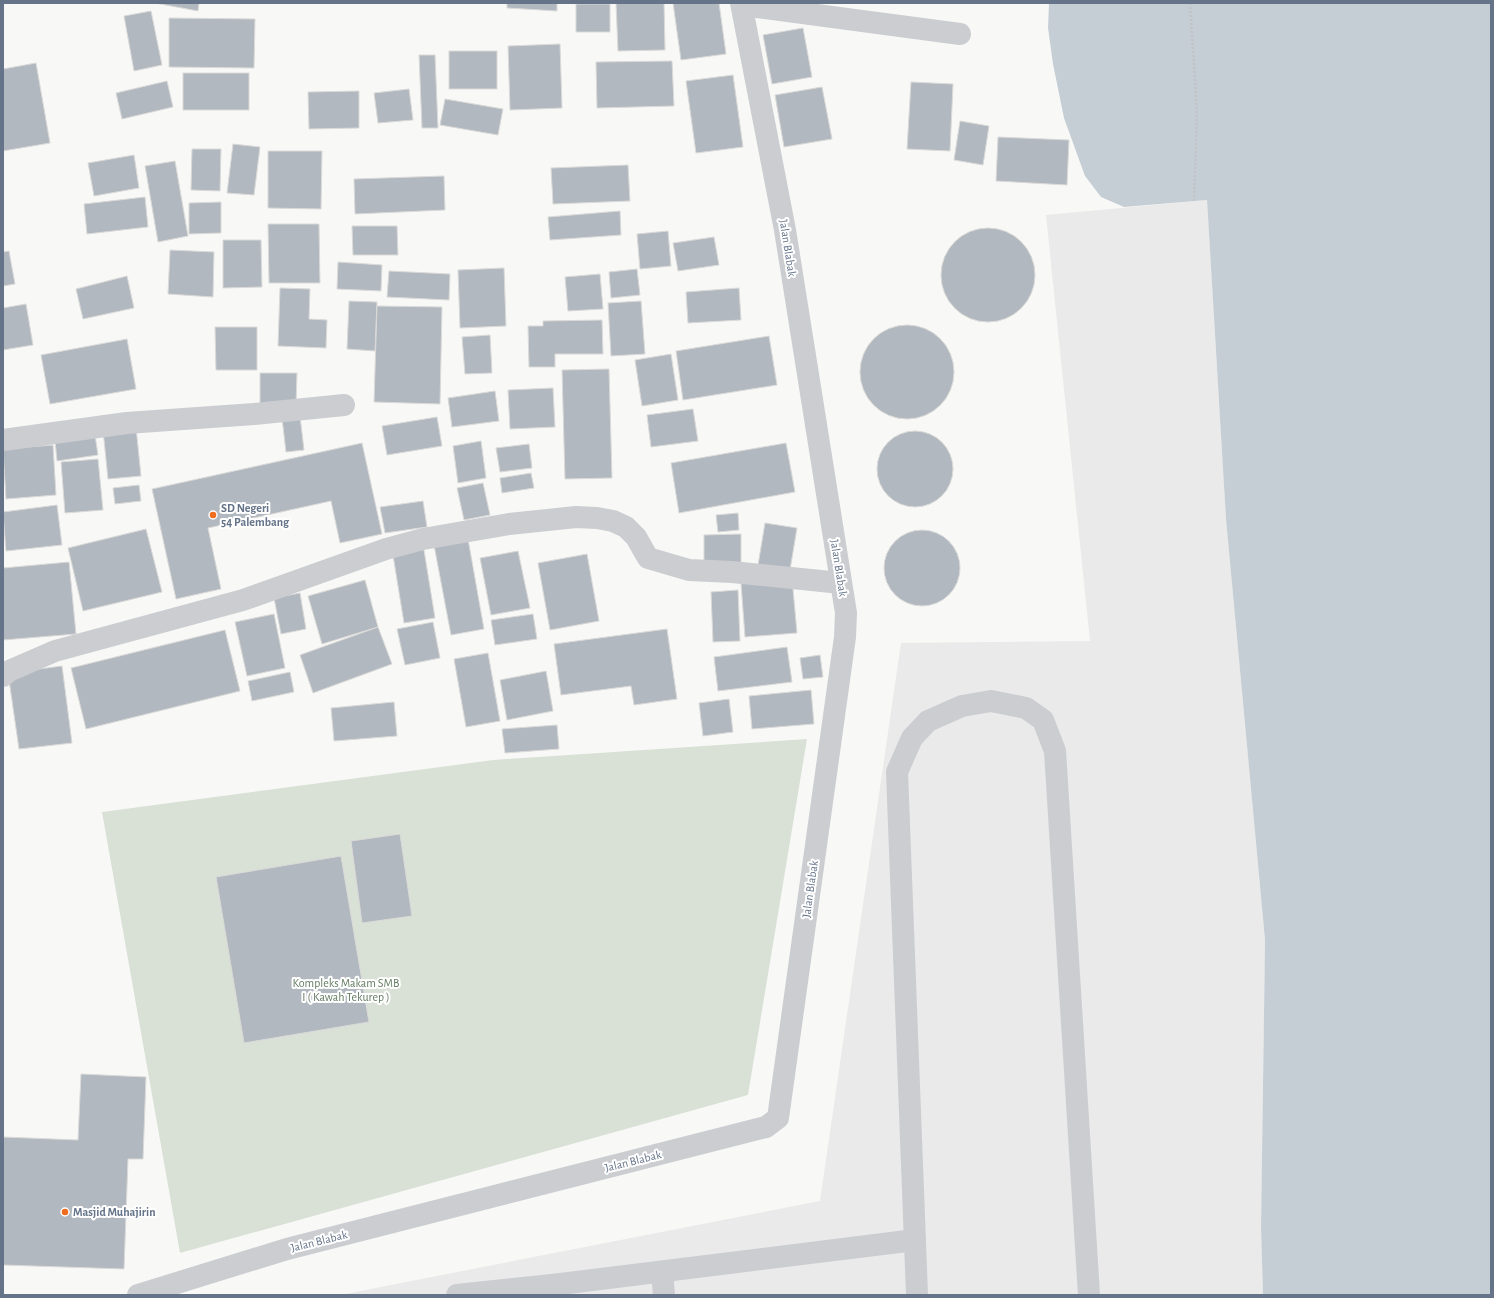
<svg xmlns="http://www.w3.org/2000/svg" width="1494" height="1298" font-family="'Alegreya Sans',sans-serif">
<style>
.built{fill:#e9eae9}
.green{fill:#d9e1d6}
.water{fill:#c6ced5}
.building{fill:#b2b8c0;stroke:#dadad8}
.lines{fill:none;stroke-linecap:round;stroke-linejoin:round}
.path{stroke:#c1c3c6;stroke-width:2.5;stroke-dasharray:2 2;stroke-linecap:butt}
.minor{stroke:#cbcdd1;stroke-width:22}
.poi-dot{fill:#f06c1e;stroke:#fff;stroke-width:1.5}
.labels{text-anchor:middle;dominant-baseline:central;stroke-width:4;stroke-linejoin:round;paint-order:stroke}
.street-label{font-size:12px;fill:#657489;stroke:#fff}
.poi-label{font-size:12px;font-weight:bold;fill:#657489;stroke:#fff;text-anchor:start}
.park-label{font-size:12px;fill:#627a61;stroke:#fff}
</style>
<rect width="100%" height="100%" fill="#f8f9f6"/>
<!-- built -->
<polygon class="built" points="1207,200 1226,519 1265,940 1261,1227 1263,1295 340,1295 820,1201 901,643 1090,641 1046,215"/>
<!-- green -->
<polygon class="green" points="807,739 748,1095 180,1253 102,812 493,760"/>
<!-- water -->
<polygon class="water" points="1049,3 1491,3 1491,1295 1263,1295 1261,1227 1265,940 1226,519 1207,200 1124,207 1101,197 1085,176 1064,118 1053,64 1048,28"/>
<!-- building -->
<g class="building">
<polygon points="155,3 199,3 198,11"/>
<polygon points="507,3 557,3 557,11 507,8"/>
<polygon points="616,3 664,3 665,50 618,51"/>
<polygon points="673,3 719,3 726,54 681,60"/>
<rect x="576" y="4" width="34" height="28"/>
<polygon points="151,11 162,65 134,71 124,16"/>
<polygon points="169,18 255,19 254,68 169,67"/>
<polygon points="803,28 812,77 772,84 763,35"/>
<polygon points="560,44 562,108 510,110 508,46"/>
<rect x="449" y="51" width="48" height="38"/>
<polygon points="419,55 435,55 438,128 422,128"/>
<polygon points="672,61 674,106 597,108 596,62"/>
<polygon points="36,63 50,143 3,151 3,69"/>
<rect x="183" y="73" width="66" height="37"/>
<polygon points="733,75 743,147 696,153 686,81"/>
<polygon points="167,81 173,107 122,119 116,93"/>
<polygon points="911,82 953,84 950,151 907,149"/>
<polygon points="822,87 832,139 784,147 775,95"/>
<polygon points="409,89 413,120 378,123 374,93"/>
<polygon points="359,91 359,128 309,129 308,92"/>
<polygon points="445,99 503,109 498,135 440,125"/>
<polygon points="960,121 989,126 983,165 954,160"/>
<polygon points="998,137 1069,140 1067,185 996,181"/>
<polygon points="233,144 260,147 254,195 227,193"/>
<polygon points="192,149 221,149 220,191 191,190"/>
<polygon points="268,151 322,151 321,209 268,208"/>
<polygon points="134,155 139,188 94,196 88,163"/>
<polygon points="175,161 188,236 158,242 145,166"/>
<polygon points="628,165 630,201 553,204 551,168"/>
<polygon points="444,176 445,210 355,214 354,179"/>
<polygon points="145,197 148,227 87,234 84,204"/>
<polygon points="221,202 221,233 189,234 189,203"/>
<polygon points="620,211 621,235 550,240 548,217"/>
<polygon points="268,224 319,224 320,283 269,283"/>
<polygon points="352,226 397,226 398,255 353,255"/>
<circle cx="988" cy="275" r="47"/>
<polygon points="668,231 671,266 640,269 637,234"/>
<polygon points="714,237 719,265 678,271 673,243"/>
<polygon points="223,240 261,240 262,287 223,288"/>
<polygon points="170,250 214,252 213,297 168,294"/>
<polygon points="9,251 15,284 3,286 3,252"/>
<polygon points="338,262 382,265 381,291 337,289"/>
<polygon points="504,268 506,326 460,328 458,270"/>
<polygon points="637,269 640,295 611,298 609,272"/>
<polygon points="389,271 450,274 449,300 387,297"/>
<polygon points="600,274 603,309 568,311 565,277"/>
<polygon points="127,276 134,308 83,319 76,289"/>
<polygon points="280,288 310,289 309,319 327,320 326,348 278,346"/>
<polygon points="739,288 741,320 688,323 686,292"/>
<polygon points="349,301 377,302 375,351 347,349"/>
<polygon points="641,301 645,354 611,356 608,303"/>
<polygon points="26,304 33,345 3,350 3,308"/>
<polygon points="377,306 442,307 440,404 374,402"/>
<polygon points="602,320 603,354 555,354 555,367 529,367 528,326 543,326 543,321"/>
<circle cx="907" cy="372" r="47"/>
<polygon points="215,327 257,327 257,370 216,370"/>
<polygon points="490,335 492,373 465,374 462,337"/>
<polygon points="769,336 777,385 683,400 676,351"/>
<polygon points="127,339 136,389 50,404 41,355"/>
<polygon points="671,354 678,400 642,406 635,360"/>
<polygon points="609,369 612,478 565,479 562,370"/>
<polygon points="260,373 297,373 296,404 260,404"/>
<polygon points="553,388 555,427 510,429 508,390"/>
<polygon points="495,391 499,421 452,427 448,398"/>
<polygon points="693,409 698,441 651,447 647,415"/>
<polygon points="300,416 304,450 286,452 282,418"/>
<polygon points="437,417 442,446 387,455 382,426"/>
<polygon points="136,427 141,476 108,479 103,430"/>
<circle cx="915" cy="469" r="38"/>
<polygon points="95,435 98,455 57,461 55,440"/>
<polygon points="481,441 486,478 458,483 453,446"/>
<polygon points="362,443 382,534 340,543 331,501 208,528 221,589 176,599 152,489"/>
<polygon points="786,443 795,492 679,513 671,463"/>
<polygon points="529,444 532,468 500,472 496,448"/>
<polygon points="53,445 56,495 6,499 3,449"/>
<polygon points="98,459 103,510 65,513 61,462"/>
<polygon points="531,473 534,488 502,493 500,478"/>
<polygon points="483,483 490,515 464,520 457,488"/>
<polygon points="139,485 141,501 115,504 113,488"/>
<polygon points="423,501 427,527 385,533 380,507"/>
<polygon points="57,505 62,545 6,551 3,512"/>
<polygon points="738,513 739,530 718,532 716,515"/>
<polygon points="765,523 797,528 790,570 758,565"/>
<polygon points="146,529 162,592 83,611 68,548"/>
<circle cx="922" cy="568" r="38"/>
<polygon points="741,534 741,563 704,564 704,535"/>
<polygon points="468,539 484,629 451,635 434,545"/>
<polygon points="423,544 435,618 404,623 392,549"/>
<polygon points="518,551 530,608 491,615 480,558"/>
<polygon points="587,554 599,621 550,630 538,563"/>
<polygon points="69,562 76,634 3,640 3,568"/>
<polygon points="792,578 797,633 745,637 741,583"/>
<polygon points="365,580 378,627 322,644 308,596"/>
<polygon points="738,590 740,641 713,642 711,592"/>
<polygon points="300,593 306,629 281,634 274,598"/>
<polygon points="274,614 285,668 247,676 235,622"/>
<polygon points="533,614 537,639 495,645 491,620"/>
<polygon points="433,622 440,658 405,665 397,629"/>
<polygon points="378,627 392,664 313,693 300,655"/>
<polygon points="667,629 677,699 634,705 631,686 561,695 554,644"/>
<polygon points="225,630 240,691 86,729 71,668"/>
<polygon points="787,647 792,682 718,691 714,657"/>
<polygon points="488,653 500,721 466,727 454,659"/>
<polygon points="820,655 823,677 803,679 800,658"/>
<polygon points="62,666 72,743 19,749 8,673"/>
<polygon points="546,671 553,711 507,720 500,680"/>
<polygon points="290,672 294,692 252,701 248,681"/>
<polygon points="811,690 814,724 752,729 749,696"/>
<polygon points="729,699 733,732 703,736 699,703"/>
<polygon points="394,702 397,736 334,741 331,708"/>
<polygon points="557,725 559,749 505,753 502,729"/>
<polygon points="400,834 412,916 362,923 351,841"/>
<polygon points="341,856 369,1022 244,1043 216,877"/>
<polygon points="81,1074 146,1077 143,1159 128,1159 124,1269 3,1265 3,1137 78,1140"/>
</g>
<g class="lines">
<!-- path -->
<polyline class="path" points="1190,3 1197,112 1194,201"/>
<!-- minor -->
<g class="minor">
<polyline points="742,5 960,34"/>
<polyline points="3,440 127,423 254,414 344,405"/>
<polyline points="3,676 9,671 55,651 243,600 386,549 423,539 509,524 576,517 597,518 613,521 626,527 636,537 648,558 689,570 732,572 841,583"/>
<polyline points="662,1272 664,1295"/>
<polyline points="138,1295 287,1249 766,1127 778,1118 845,637 846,613 785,230 741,3"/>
<polyline points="457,1295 552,1285 915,1240"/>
<polyline points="917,1295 897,772 912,738 928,721 962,706 991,701 1026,708 1043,720 1055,751 1089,1295"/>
</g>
</g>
<!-- markers -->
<g class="poi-dot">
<circle cx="213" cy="515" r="4"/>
<circle cx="65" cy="1212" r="4"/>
</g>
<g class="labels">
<!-- street labels -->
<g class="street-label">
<text transform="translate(788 248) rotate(81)">Jalan Blabak</text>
<text transform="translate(839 568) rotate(81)">Jalan Blabak</text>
<text transform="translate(810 889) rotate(-82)">Jalan Blabak</text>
<text transform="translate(633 1161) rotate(-14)">Jalan Blabak</text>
<text transform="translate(319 1241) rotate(-14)">Jalan Blabak</text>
</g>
<!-- poi labels -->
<g class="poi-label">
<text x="221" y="508">SD Negeri<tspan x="221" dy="14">54 Palembang</tspan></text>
<text x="73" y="1212">Masjid Muhajirin</text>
</g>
<!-- park labels -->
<g class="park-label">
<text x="346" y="983">Kompleks Makam SMB<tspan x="346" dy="14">I ( Kawah Tekurep )</tspan></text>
</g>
</g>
<!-- border -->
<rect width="1494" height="1298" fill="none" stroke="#657489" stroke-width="8"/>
</svg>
